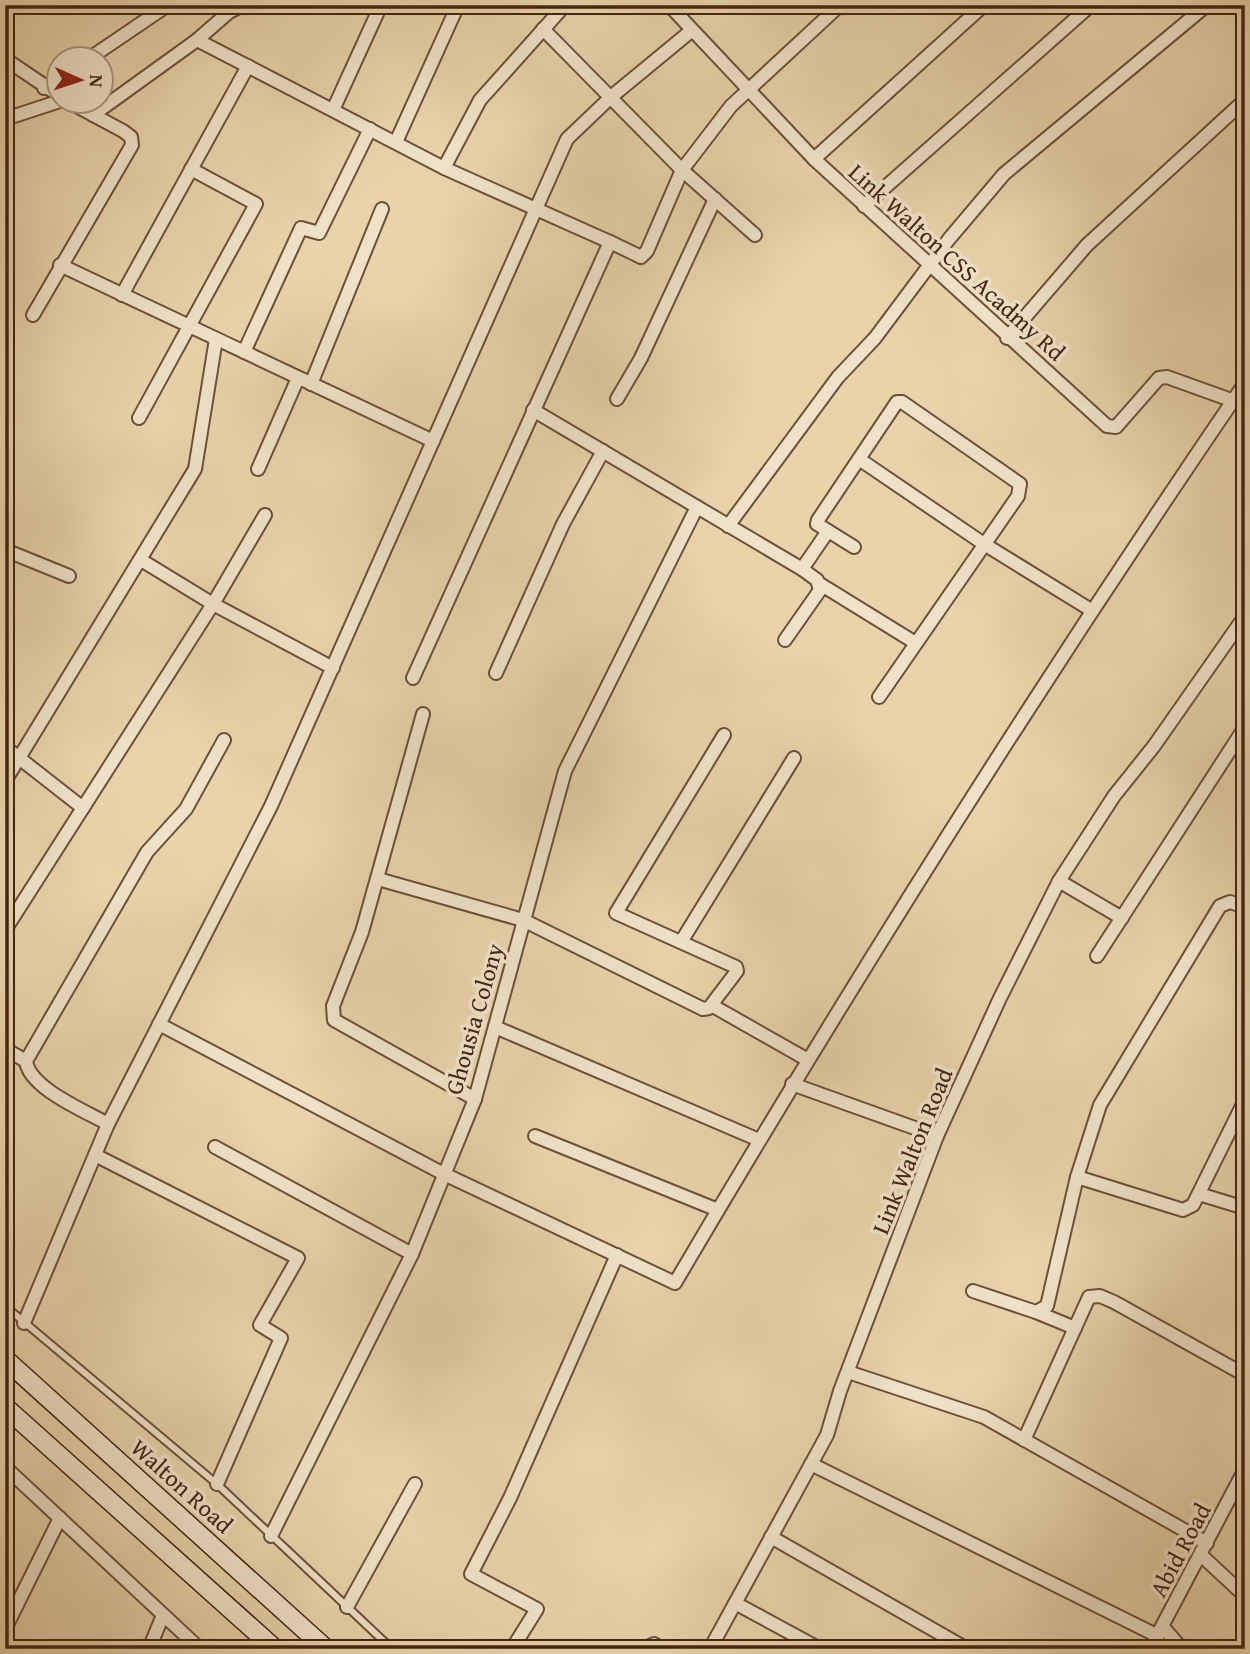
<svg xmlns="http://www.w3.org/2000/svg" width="1250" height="1654" font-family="'Gentium Book Plus',serif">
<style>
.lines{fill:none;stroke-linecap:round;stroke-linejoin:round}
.service-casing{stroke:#6d503a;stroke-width:10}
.minor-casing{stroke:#6d503a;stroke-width:16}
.secondary-casing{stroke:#442515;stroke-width:21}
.service{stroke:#f0e2c8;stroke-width:6}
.minor{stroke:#f0e2c8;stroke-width:12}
.secondary{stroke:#f0e2c8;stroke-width:18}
.labels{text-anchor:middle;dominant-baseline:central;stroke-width:7;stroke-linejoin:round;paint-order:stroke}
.street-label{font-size:24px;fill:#442515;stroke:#f0e2c8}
</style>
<rect width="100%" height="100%" fill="#e8d3ab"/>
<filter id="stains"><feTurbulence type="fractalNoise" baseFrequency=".00286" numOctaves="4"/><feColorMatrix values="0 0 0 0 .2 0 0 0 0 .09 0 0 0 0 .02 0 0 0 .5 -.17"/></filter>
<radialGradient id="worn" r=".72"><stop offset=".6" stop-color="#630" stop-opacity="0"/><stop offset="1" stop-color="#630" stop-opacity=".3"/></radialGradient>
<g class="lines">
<defs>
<polyline id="service" points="5,1306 217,1484 392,1649"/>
<g id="minor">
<polyline points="669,5 814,159 1107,426 1116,427 1159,378 1167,377 1245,405"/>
<polyline points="543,29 682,170 755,235"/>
<polyline points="197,40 229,12 243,5"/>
<polyline points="5,59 60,96"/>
<polyline points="87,60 168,5"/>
<polyline points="44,88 60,78"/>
<polyline points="333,110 381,5"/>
<polyline points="93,115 197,40 444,168 610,242"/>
<polyline points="5,119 60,101"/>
<polyline points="396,142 458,5"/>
<polyline points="814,159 984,5"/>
<polyline points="444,168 480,100 565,5"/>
<polyline points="864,206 1091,5"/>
<polyline points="60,265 433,441"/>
<polyline points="122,295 248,66"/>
<polyline points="33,315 132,145 131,137 123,131 69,102"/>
<polyline points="1007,338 1087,245 1245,100"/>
<polyline points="244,352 301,228 319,233 370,129"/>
<polyline points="311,384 382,209"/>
<polyline points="617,399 641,358 715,199"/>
<polyline points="533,410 802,569 828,531"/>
<polyline points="139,418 256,204 191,169"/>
<polyline points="859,459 984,544 1091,610"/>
<polyline points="258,469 298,378"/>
<polyline points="728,526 838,377 875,338 949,239 1004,174 1207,5"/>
<polyline points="854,547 817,524 818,520 897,402 902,402 1020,484 1018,496 879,697"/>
<polyline points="5,550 69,576"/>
<polyline points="141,560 213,604 333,668"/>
<polyline points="820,584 914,642"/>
<polyline points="785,640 820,590 817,580 802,569"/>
<polyline points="496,673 563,524 603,451"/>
<polyline points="413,678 610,242 641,257 647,251 682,170 731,106 840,5"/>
<polyline points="423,714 362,932 333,1006 334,1020 475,1099"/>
<polyline points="5,747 83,808"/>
<polyline points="5,781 195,469 216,339"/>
<polyline points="378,879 523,920 703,1009 709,1008 737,971 736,967 616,913 724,735"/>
<polyline points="1059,881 1122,918"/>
<polyline points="5,930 213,604 265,515"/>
<polyline points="681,942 794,758"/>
<polyline points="1097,956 1245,727"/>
<polyline points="713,1006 808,1060"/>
<path d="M159 1024 444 1174 675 1283C855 977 1045 676 1245 383"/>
<polyline points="495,1027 759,1140"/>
<polyline points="5,1049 26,1061"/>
<polyline points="792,1084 937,1136"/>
<path d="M108 1124C85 1111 29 1088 26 1061L147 852 186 809 224 740"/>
<polyline points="535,1136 718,1210"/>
<polyline points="215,1147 412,1254"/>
<polyline points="95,1155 298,1258 260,1325 281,1338 217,1484"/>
<polyline points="1077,1177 1183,1210 1193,1205 1245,1100"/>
<polyline points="1199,1194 1245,1208"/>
<polyline points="973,1291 1036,1312 1047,1306 1077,1177 1100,1105 1220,906 1230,902 1245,907"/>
<polyline points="1036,1312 1075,1328"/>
<polyline points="24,1323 108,1124 271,806 567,139 611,97 691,31"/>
<polyline points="848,1372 984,1417 1207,1543"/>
<polyline points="1024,1440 1089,1297 1100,1296 1114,1302 1245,1375"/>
<polyline points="811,1464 1158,1636"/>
<polyline points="5,1467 200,1649"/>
<polyline points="271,1536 412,1254 475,1099 565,771 697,507"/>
<polyline points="771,1537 967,1649"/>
<polyline points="1201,1555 1245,1596"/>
<polyline points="735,1603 820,1649"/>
<polyline points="347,1607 415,1484"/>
<polyline points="1163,1627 1182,1649"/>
<polyline points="5,1629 60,1518"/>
<polyline points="149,1649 163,1615"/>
<polyline points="512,1649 537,1609 471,1574 510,1498 617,1255"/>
<polyline points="643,1649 654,1644 662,1649"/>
<polyline points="710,1649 827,1435 840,1391 937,1136 1000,998 1059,881 1114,796 1154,746 1245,616"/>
<polyline points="1150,1649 1245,1469"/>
</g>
<g id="secondary">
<polyline points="5,1359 326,1649"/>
<polyline points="5,1407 275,1649"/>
</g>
</defs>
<!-- service casing -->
<use href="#service" class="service-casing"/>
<!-- minor casing -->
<use href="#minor" class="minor-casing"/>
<!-- secondary casing -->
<use href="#secondary" class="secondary-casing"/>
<!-- service -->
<use href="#service" class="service"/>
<!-- minor -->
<use href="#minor" class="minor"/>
<!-- secondary -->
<use href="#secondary" class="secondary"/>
</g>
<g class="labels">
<!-- street labels -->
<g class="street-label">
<text transform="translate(957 262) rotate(42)">Link Walton CSS Acadmy Rd</text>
<text transform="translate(474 1019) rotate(-74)">Ghousia Colony</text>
<text transform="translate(912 1151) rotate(-68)">Link Walton Road</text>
<text transform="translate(182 1486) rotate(42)">Walton Road</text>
<text transform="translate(1180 1550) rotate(-62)">Abid Road</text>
</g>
</g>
<!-- margin -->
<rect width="1250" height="1654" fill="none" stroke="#e8d3ab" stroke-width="28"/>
<rect x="7" y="7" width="1236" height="1640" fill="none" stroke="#442515" stroke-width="3.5"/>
<rect x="14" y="14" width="1222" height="1626" fill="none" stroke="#442515" stroke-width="2"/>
<!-- north arrow -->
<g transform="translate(80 80) rotate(93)"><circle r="33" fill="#f0e2c8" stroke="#ab9680" stroke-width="2"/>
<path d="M0-5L12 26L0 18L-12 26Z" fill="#8f2418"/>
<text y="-10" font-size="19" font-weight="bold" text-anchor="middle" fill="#442515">N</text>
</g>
<rect width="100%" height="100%" filter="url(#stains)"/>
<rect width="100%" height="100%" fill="url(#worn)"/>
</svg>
